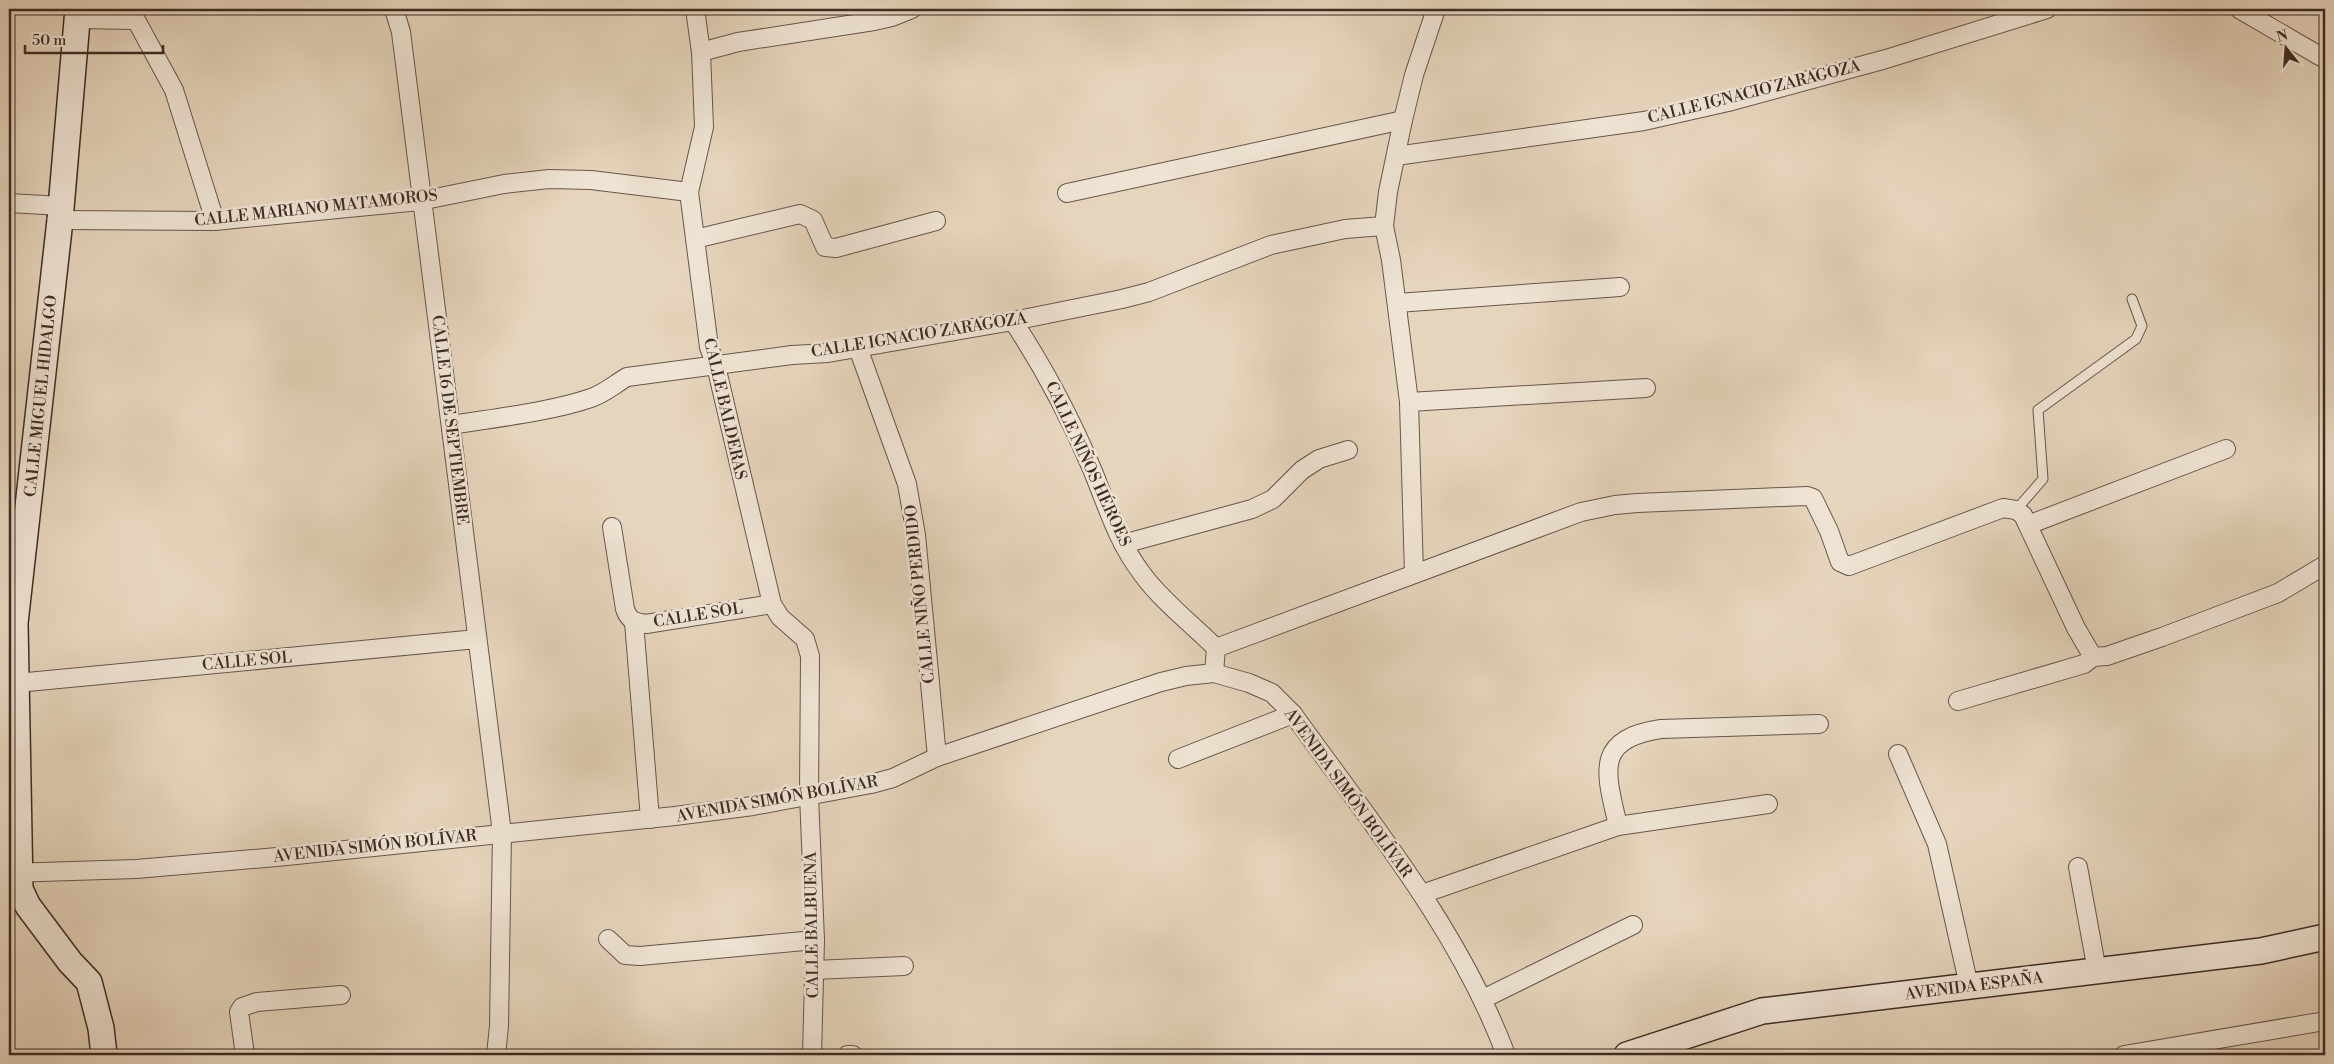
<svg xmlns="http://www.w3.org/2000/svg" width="2334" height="1064" font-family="'Libre Bodoni',serif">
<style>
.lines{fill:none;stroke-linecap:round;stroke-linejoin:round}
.lane-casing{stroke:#67564c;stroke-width:11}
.street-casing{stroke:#67564c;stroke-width:20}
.secondary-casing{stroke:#3d2c26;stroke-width:28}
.lane{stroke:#efe4d4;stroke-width:9}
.street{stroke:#efe4d4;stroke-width:18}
.secondary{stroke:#efe4d4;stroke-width:25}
.labels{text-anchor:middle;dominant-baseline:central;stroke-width:5;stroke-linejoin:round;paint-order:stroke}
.street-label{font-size:16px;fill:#3d2c26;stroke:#efe4d4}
</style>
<rect width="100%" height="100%" fill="#e6d5bd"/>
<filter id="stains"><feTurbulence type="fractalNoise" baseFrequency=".004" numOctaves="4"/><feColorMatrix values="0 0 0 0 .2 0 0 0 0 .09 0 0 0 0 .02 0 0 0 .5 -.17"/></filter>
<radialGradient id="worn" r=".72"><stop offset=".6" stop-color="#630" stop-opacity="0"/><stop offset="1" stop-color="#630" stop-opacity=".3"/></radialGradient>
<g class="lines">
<defs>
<polyline id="lane" points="2016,510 2043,479 2038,410 2136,339 2142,326 2132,299"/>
<g id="street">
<polyline points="394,9 401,32 502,833 499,1026 496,1055"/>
<polyline points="695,9 701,52 704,127 689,192 709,347 716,366 772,604 780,617 805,639 810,656 809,795 815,940 812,1055"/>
<polyline points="2239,9 2325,59"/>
<polyline points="77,19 136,20 174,90 215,221"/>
<polyline points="701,52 738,42 874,21 892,17 912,9"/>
<polyline points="1396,156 1644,121 1728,102 1886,59 2047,9"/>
<polyline points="1067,193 1403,120"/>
<polyline points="9,203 62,206"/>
<polyline points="60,220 215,221 420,201 504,184 549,179 591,180 689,192"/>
<polyline points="695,239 800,214 813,220 825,247 836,248 936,221"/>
<polyline points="1397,303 1620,287"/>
<path d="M1013 321C1044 368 1070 417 1092 469 1108 508 1117 541 1143 575 1161 600 1193 625 1216 648L1214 673"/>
<polyline points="858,348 907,484 916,535 937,757"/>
<polyline points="1409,402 1646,388"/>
<path d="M451 425C494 418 550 412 591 398 605 393 615 384 627 377L792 355 828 353 1013 321 1122 299 1149 292 1271 245 1345 229 1384 226"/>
<polyline points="2028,525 2226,449"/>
<path d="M612 527 625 609C629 621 635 622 646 624L772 604"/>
<polyline points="1123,544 1252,509 1273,499 1302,470 1319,459 1348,450"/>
<polyline points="1414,574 1409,402 1391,260 1384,226 1388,192 1403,120 1414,75 1436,9"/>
<polyline points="634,622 650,819"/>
<polyline points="1216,648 1581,512 1615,505 1637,503 1807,496 1813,498 1829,531 1840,562 1849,566 2003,508 2016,510 2023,515 2076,628 2093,657 2107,656 2162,637 2278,593 2325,565"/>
<polyline points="17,683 477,639"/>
<polyline points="1958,701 2084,664 2093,657"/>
<polyline points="1898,754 1937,844 1969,986"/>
<polyline points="1178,759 1293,714"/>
<path d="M1618 826C1606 773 1593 739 1661 729L1819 724"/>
<polyline points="2078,867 2097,971"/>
<path d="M9 873 136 869 277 857 675 816 753 806 871 784 893 778 937 757 1161 682 1186 676 1214 673 1249 683 1272 693 1293 714C1371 823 1459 929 1506 1055"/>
<polyline points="1422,894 1618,826 1768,804"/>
<polyline points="608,939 625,955 640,956 815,940"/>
<polyline points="814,970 904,966"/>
<polyline points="1483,999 1633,925"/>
<polyline points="245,1055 239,1012 242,1007 257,1002 341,995"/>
<polyline points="847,1055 853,1055"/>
<polyline points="2124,1055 2325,1021"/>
</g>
<g id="secondary">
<polyline points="78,9 60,220 15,623 20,889 28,906 70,962 89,982 101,1028 104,1055"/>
<polyline points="1627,1055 1762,1011 2261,951 2325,937"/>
</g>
</defs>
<!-- lane casing -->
<use href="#lane" class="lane-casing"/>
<!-- street casing -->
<use href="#street" class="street-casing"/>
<!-- secondary casing -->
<use href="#secondary" class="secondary-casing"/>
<!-- lane -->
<use href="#lane" class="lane"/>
<!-- street -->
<use href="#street" class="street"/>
<!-- secondary -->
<use href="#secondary" class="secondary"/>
</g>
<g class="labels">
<!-- street labels -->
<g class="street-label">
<text transform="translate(1754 92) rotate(-14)">CALLE IGNACIO ZARAGOZA</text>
<text transform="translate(316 208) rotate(-6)">CALLE MARIANO MATAMOROS</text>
<text transform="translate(919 335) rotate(-9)">CALLE IGNACIO ZARAGOZA</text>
<text transform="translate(41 396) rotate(-84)">CALLE MIGUEL HIDALGO</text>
<text transform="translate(725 409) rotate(77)">CALLE BALDERAS</text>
<text transform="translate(450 420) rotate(83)">CALLE 16 DE SEPTIEMBRE</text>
<text transform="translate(1088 464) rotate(65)">CALLE NIÑOS HÉROES</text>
<text transform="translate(920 594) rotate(-96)">CALLE NIÑO PERDIDO</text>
<text transform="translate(698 615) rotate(-9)">CALLE SOL</text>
<text transform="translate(247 661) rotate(-5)">CALLE SOL</text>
<text transform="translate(1348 793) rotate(54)">AVENIDA SIMÓN BOLÍVAR</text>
<text transform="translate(777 799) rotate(-10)">AVENIDA SIMÓN BOLÍVAR</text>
<text transform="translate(375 846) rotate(-6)">AVENIDA SIMÓN BOLÍVAR</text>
<text transform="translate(812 925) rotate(-91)">CALLE BALBUENA</text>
<text transform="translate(1974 986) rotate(-7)">AVENIDA ESPAÑA</text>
</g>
</g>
<!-- margin -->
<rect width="2334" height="1064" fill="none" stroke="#e6d5bd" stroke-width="30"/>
<rect x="10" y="10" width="2314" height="1044" fill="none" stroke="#3d2c26" stroke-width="2.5"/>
<rect x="15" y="15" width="2304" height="1034" fill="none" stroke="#3d2c26"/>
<!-- north arrow -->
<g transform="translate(2286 48) rotate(343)" stroke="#efe4d4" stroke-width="4" paint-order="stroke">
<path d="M0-4L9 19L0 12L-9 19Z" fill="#3d2c26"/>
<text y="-8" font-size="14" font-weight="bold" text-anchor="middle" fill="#3d2c26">N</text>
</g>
<!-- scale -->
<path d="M25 45v8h138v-8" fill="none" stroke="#3d2c26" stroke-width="2.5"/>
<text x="32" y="45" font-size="15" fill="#3d2c26" stroke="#efe4d4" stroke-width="4" paint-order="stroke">50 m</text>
<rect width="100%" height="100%" filter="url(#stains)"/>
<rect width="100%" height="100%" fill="url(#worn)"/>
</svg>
